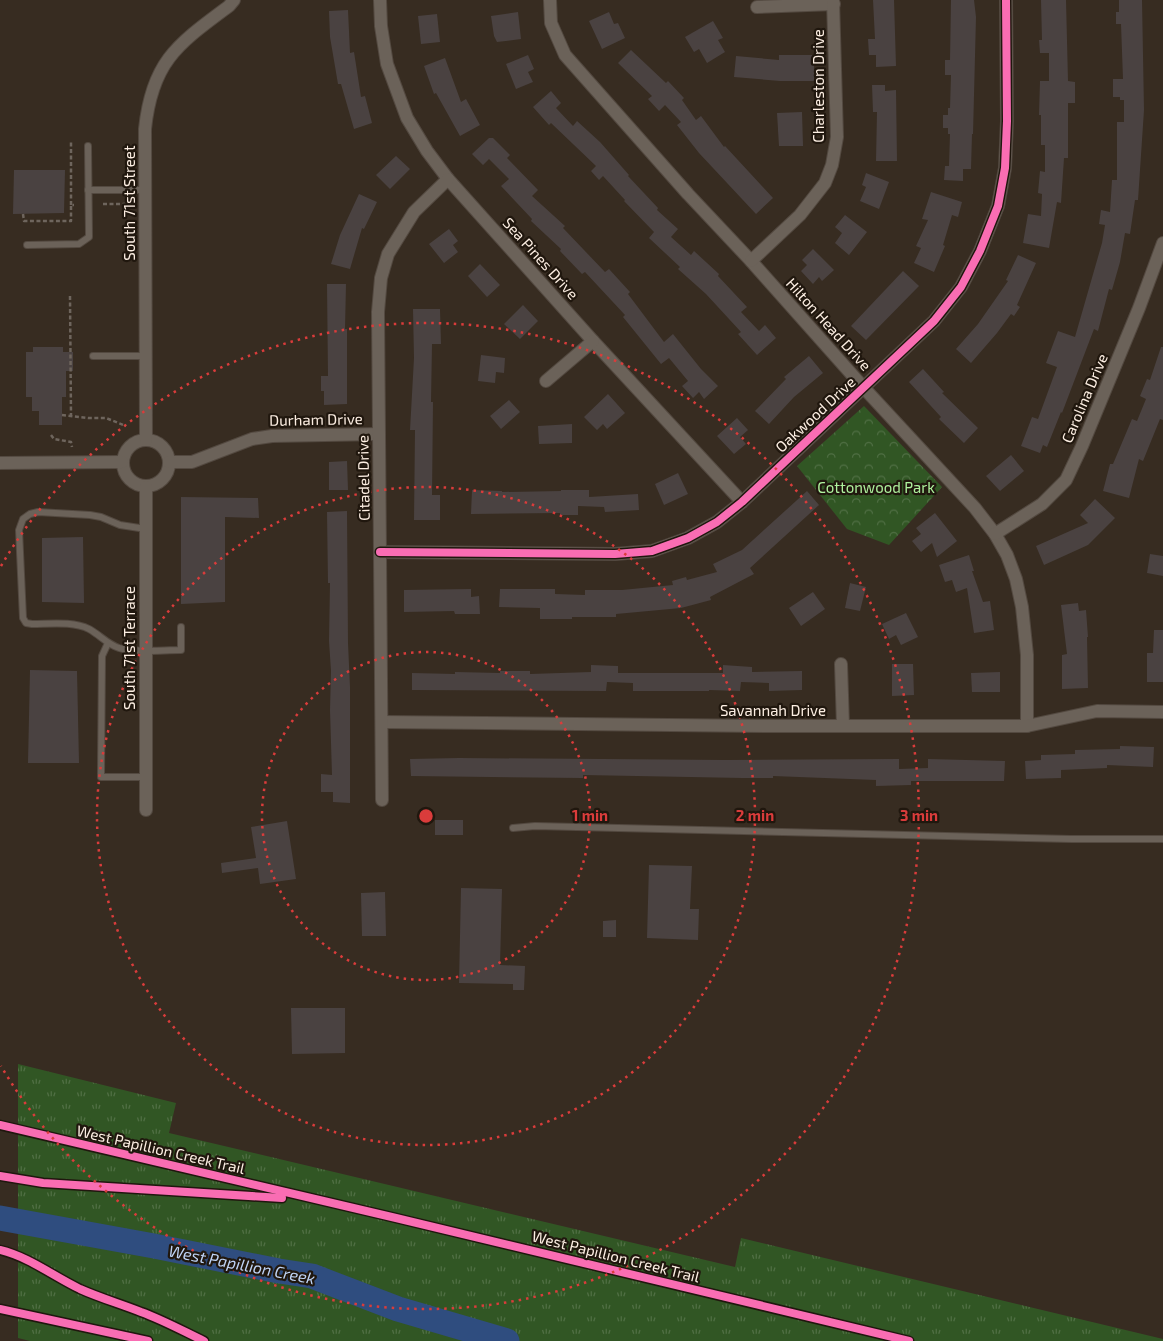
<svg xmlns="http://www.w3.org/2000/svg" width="1163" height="1341" font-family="'Exo 2',sans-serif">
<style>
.grass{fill:url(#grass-tufts)}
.park{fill:url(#park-crowns)}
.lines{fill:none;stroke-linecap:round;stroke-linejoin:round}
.river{stroke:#2f4d7f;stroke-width:25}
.building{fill:#4a4241}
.lane-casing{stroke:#534940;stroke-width:8}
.street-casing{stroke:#534940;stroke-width:14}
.path{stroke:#6e655d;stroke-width:2.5;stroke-dasharray:4 2.5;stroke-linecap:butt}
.lane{stroke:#6b6259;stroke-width:6}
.street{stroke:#6b6259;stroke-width:12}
.cycleway-casing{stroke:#20170e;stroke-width:11}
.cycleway{stroke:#f96db3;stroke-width:8}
.ring{fill:none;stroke:#da3c3b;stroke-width:2.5;stroke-dasharray:2.5 5}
.labels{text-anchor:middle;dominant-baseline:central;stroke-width:4.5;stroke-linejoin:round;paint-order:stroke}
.street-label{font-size:15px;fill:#fdefe3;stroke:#20170e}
.park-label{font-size:15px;fill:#aff29e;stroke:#20170e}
.water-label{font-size:16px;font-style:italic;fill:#bfd4f6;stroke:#20170e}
.centre{fill:#da3c3b;stroke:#20170e;stroke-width:2.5}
.ring-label{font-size:15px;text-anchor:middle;font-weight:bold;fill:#da3c3b;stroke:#20170e;stroke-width:4.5;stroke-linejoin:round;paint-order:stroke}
</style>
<defs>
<pattern id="grass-tufts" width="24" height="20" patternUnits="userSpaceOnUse" patternTransform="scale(1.25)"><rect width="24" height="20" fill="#315624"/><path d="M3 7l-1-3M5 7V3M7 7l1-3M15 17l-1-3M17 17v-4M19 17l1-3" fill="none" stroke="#506f44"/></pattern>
<pattern id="park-crowns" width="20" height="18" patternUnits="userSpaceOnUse" patternTransform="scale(1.25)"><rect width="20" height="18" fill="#315624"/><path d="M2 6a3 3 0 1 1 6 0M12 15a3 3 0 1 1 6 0" fill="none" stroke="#506f44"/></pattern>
</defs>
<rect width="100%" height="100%" fill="#372c21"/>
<!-- grass -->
<polygon class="grass" points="18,1064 176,1103 169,1133 735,1267 741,1238 1163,1339 1163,1341 30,1341 18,1338"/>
<!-- park -->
<polygon class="park" points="864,406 942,487 889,545 847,529 797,466"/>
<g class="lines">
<!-- river -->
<polyline class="river" points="0,1218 154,1246 279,1271 312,1276 398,1309 507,1341"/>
</g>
<!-- building -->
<g class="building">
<polygon points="873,0 894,0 896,66 876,67 876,55 869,55 868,39 875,39"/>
<polygon points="951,0 974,0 976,17 973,134 972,134 971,169 963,169 963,181 944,180 945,166 949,166 950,134 948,134 948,128 943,128 943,115 948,115 948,108 950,108 951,75 945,75 945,60 950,60"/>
<polygon points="1041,0 1066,0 1068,81 1075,82 1075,103 1068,103 1068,158 1064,158 1061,203 1057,202 1049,248 1023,243 1028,214 1041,216 1042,194 1038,193 1040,171 1045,172 1045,145 1041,145 1041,115 1039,115 1040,81 1049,81 1049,53 1040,53 1039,40 1042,40"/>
<polygon points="1119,0 1142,0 1144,110 1138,200 1135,200 1130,234 1125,233 1120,262 1112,290 1109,289 1098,331 1094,329 1062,413 1061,412 1047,447 1043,445 1040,453 1021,446 1032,417 1038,419 1057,367 1046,363 1058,331 1075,337 1102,243 1105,225 1099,224 1101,210 1110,212 1112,180 1117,180 1117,122 1124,122 1124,100 1120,100 1120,97 1113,97 1113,79 1123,79 1121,24 1116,24 1116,12 1119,12"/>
<polygon points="348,10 350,53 354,52 361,97 365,96 372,123 354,129 341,84 338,84 330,37 329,11"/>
<polygon points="518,12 521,39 497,42 494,36 491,16"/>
<polygon points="609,12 614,24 618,23 625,38 602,49 589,21"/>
<polygon points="437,14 440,42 421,44 418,16"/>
<polygon points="713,21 723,38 718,40 725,52 707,63 699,49 694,52 685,37"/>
<polygon points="631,50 666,83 668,81 684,98 682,100 696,120 701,116 724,147 725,146 773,198 756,214 699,153 677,125 681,122 665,105 659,111 648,99 652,96 618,63"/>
<polygon points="528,55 534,69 528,72 533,82 516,89 506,64"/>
<polygon points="779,55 814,55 814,81 780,81 734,77 736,56 779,60"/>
<polygon points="445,58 461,102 466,99 480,125 460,136 436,93 434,94 424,66"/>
<polygon points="872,85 885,85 885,91 896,90 897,161 876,161 877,112 873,112"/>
<polygon points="551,91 561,103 556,108 573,126 577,121 600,142 629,175 628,176 658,208 657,210 678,229 671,237 691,255 694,251 719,274 718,276 747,307 741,312 759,331 765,325 776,338 757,355 738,334 741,332 706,294 678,269 680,267 649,238 654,232 624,201 625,200 603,176 599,180 591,171 596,166 551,123 549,125 533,107"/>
<polygon points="802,112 803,146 779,146 777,113"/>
<polygon points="489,138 493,138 510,155 507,158 538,190 532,196 565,226 563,228 605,272 609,269 630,292 628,294 664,342 673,334 701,369 718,386 704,399 699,392 693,398 682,386 688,381 669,358 661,364 623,317 625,315 585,272 582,274 560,251 561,249 531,221 532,219 501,186 509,179 489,159 483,165 472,154"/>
<polygon points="396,156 410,169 390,189 376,175"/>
<polygon points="14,170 65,170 64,213 13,214"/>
<polygon points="866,173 889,182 879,209 860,201 866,187 862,185"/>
<polygon points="931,192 962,202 958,217 952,215 943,245 945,246 934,272 914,263 921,248 916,246 928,220 922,219"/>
<polygon points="359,194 377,202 364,229 362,228 350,269 331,264 340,235"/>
<polygon points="845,215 867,232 849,255 835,243 842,233 835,227"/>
<polygon points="449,229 458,241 453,245 458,252 444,263 429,244"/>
<polygon points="813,249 834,270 822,281 819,277 813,284 801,271 807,265 802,260"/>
<polygon points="1018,255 1036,263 1017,305 1020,307 1014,316 1011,314 997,333 971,363 956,349 978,324 1008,281 1006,280"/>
<polygon points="480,264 500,285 487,297 468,276"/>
<polygon points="903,271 919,286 866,340 851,326"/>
<polygon points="327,284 346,284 345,329 347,329 347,404 324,405 324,391 321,391 321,376 328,376"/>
<polygon points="523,305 538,321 520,339 504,324"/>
<polygon points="413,309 440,309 441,344 432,344 431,402 433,402 432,495 440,495 440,520 414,520 415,430 410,430 414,358"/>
<polygon points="33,347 63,347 63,352 73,352 73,371 66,371 66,397 62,397 62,425 39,425 39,411 32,411 32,397 26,397 26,352 33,352"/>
<polygon points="1161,347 1163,347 1163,420 1160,419 1143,461 1139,459 1129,498 1103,491 1110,464 1113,464 1132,419 1137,421 1146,399 1140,396 1147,379 1150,380"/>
<polygon points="481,355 505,358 504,373 496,372 495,383 478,381"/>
<polygon points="809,356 823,373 794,397 769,424 755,411 786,379 784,377"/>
<polygon points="923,369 944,392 942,393 978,428 964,443 939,419 941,417 909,382"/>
<polygon points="608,394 625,413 607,429 603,424 597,430 584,417"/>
<polygon points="509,400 520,412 501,429 490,416"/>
<polygon points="737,418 748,430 740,437 746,444 734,454 717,436"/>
<polygon points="572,424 572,443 539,444 538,426"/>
<polygon points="1011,455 1024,471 1000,491 986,476"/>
<polygon points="347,461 348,490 329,490 329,462"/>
<polygon points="678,473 688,494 664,505 655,484"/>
<polygon points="472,490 502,491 502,492 561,491 561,490 589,490 589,497 638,494 639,510 605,512 604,507 578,506 578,515 560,515 560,513 471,514"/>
<polygon points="807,491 819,505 750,568 754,574 710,597 711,600 681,608 616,614 616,617 572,617 572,619 540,619 540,608 499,607 500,589 555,589 555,594 585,595 585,590 622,590 673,585 672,581 686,577 687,580 717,572 713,564 742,550"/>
<polygon points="181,497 258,498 259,518 225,517 225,602 181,604"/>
<polygon points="1095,499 1115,518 1088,545 1044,565 1036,546 1088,523 1080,515"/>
<polygon points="347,511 348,643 350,687 350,803 333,802 333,792 321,792 321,774 332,775 330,710 331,671 329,641 330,583 328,583 327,512"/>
<polygon points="935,513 957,541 937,557 932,543 921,552 912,541 921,534 916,528"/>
<polygon points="83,537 84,603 42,602 42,538"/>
<polygon points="1150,554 1163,556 1163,576 1147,573"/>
<polygon points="969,555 974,571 972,571 983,602 990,601 994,630 974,633 967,588 956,592 952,580 945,582 939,565"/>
<polygon points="850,583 866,587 860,611 845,608"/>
<polygon points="471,589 471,597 479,596 480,614 455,614 454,611 404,612 404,590"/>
<polygon points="813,592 825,609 801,626 789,608"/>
<polygon points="1078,603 1079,611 1086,610 1088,637 1087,637 1088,688 1062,689 1062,655 1067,654 1061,605"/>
<polygon points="906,613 918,637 901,645 896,635 889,639 882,624"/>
<polygon points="1154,630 1163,630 1163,682 1147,682 1147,653 1153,653"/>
<polygon points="892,664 913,664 914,695 892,696"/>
<polygon points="591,665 618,666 618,673 723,673 723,665 752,667 752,672 802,671 802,690 769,691 769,683 741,682 740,691 709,690 709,691 633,691 633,683 607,682 606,691 412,690 412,673 455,674 455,672 500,673 500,671 530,671 530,674 591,672"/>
<polygon points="30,670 77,671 79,763 28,763"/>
<polygon points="1000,672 1000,692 972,692 971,673"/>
<polygon points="1120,746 1154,747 1153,767 1107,765 1107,768 1061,770 1061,778 1026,779 1025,761 1041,760 1041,755 1075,754 1075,750 1120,749"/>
<polygon points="459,758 726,760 899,759 899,769 928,768 928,759 1005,761 1004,781 911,781 911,785 876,786 876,780 773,776 773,778 743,778 583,775 583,778 411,776 410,759"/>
<rect x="435" y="820" width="28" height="15"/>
<polygon points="287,821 296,879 260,884 258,868 222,873 221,863 256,858 251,827"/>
<polygon points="649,865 692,866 690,909 699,909 698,940 647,938"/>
<polygon points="461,888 502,889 500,965 525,966 524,990 513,990 513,984 459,983"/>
<polygon points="385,892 386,936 362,936 361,893"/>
<polygon points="616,920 616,937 603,937 603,921"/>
<polygon points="291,1008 345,1008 345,1053 292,1054"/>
</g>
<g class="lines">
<defs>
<g id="lane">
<polyline points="88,190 145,190"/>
<polyline points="27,245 79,244 89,237 88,146"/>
<polyline points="93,356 145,356"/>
<path d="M146 529 120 525 101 517 90 515 38 512 30 514 23 519 19 530 23 618 26 623 32 624C50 624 73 621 89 629 100 635 107 644 119 648 138 653 161 650 181 650V627"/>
<polyline points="108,643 102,656 101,777 145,777"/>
<polyline points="513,828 535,826 1071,839 1163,839"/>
</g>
<g id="street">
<polyline points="380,0 381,26 387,64 407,118 427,151 448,179 593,341 742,502"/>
<polyline points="550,0 551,23 565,55 688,194 751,261 863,387 975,508 995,534 1007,555 1016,579 1022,607 1027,655 1027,726"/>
<polyline points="757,7 834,4"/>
<polyline points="751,261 800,215 825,183 832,165 837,137 833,0"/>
<polyline points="546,381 593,341"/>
<circle cx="146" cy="463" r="23"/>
<path d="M146 440 145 129C152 61 178 44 229 6L234 0"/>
<polyline points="169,462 192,462 252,439 272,436 379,434"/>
<polyline points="0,463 122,462"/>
<polyline points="146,487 146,810"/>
<polyline points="995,534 1042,504 1066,480 1082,446 1139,308 1163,243"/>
<polyline points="380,552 615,554 652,551 688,538 717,522 742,502 934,321 961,287 980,251 998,206 1005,168 1007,121 1006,0"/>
<polyline points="841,664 843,726"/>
<polyline points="382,722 762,726 1027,726 1097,711 1163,712"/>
<polyline points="382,800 378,312 381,278 388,254 414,212 448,179"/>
</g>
</defs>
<!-- lane casing -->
<use href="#lane" class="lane-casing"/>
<!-- street casing -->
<use href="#street" class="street-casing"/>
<!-- path -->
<g class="path">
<polyline points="103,204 132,204"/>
<polyline points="71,205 71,142"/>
<polyline points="23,214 24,221 71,221 71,205 74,205"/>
<polyline points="70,296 71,415"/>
<polyline points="62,415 88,418 106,418 126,426"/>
<polyline points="51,435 54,439 71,442 72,447"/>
</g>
<!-- lane -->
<use href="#lane" class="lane"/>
<!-- street -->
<use href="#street" class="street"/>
<defs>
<g id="cycleway">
<polyline points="380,552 615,554 652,551 688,538 717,522 742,502 934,321 961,287 980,251 998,206 1005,168 1007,121 1006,0"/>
<polyline points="0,1125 396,1218 909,1341"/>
<polyline points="0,1176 43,1183 282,1198"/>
<path d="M0 1250C29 1257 53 1276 80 1289 100 1298 121 1304 141 1312 163 1320 183 1331 204 1341"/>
<polyline points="0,1309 148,1341"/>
</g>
</defs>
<!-- cycleway casing -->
<use href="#cycleway" class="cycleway-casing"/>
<!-- cycleway -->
<use href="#cycleway" class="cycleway"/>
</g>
<!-- distance rings -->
<g class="ring">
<circle cx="426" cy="816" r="164"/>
<circle cx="426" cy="816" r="329"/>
<path d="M1 566A493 493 0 1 1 1 1066"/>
</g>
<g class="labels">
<!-- street labels -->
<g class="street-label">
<text transform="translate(818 86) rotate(-90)">Charleston Drive</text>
<text transform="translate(129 203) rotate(-90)">South 71st Street</text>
<text transform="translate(541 258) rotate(48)">Sea Pines Drive</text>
<text transform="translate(829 324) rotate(48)">Hilton Head Drive</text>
<text transform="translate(1084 398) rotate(-67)">Carolina Drive</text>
<text transform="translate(815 414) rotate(-43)">Oakwood Drive</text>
<text transform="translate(316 419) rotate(-1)">Durham Drive</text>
<text transform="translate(363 478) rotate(-91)">Citadel Drive</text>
<text transform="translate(129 648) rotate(-90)">South 71st Terrace</text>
<text x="773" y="710">Savannah Drive</text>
<text transform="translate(161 1149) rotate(13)">West Papillion Creek Trail</text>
<text transform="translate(616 1256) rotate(14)">West Papillion Creek Trail</text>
</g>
<!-- park labels -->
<g class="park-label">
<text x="876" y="487">Cottonwood Park</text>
</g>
<!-- water labels -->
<g class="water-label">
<text transform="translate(242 1264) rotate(11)">West Papillion Creek</text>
</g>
</g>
<circle cx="426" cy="816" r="8" class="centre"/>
<g class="ring-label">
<text x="590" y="821">1 min</text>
<text x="755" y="821">2 min</text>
<text x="919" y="821">3 min</text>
</g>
</svg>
